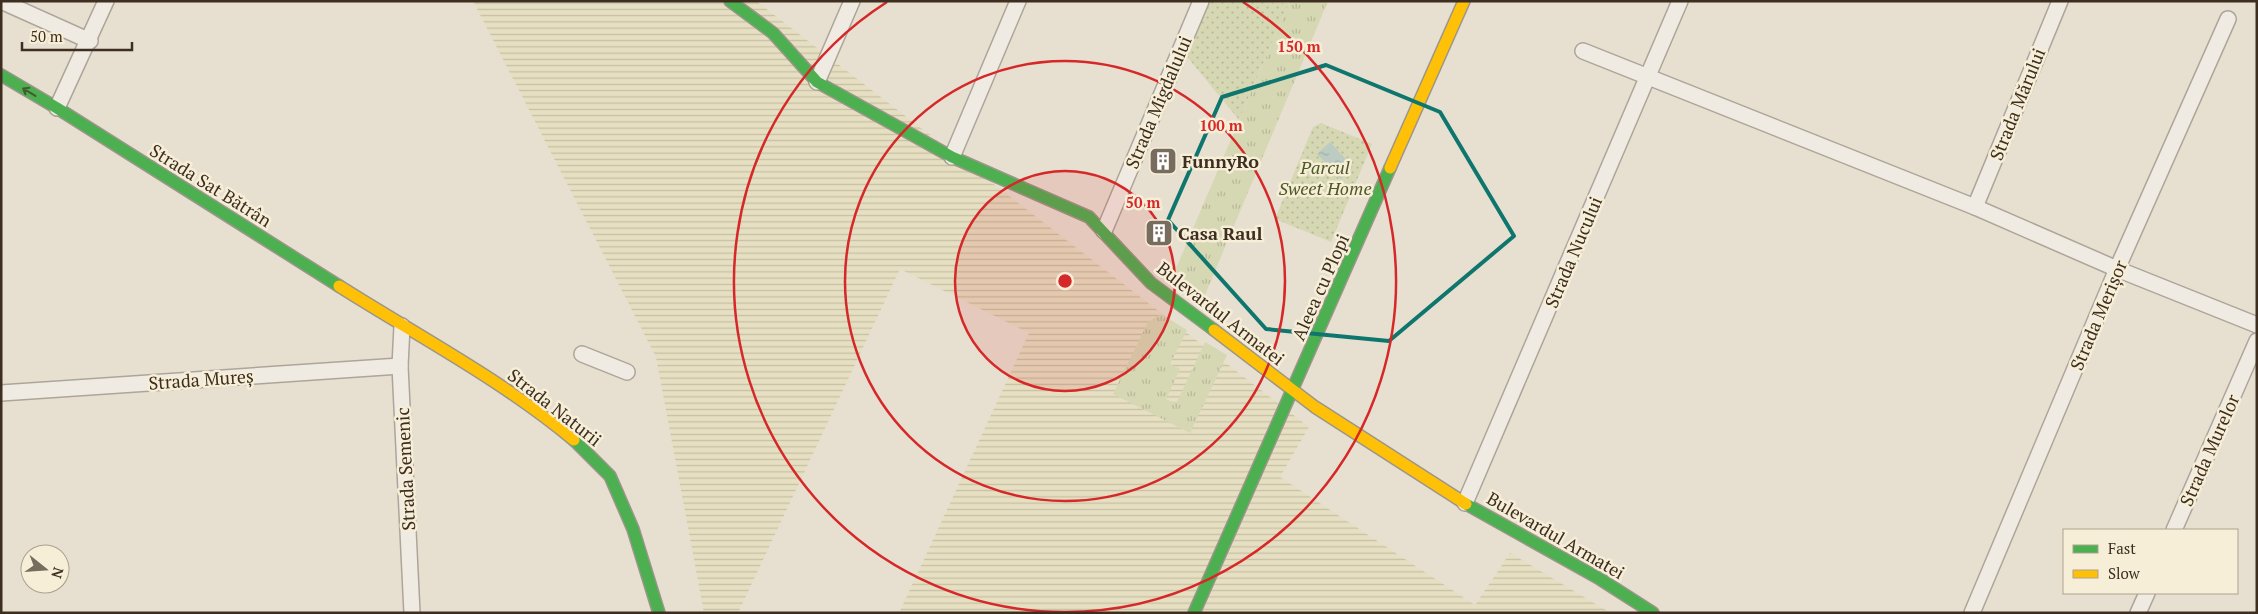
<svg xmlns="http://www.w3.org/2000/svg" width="2258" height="614" font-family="'PT Serif',serif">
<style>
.farmland{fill:url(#farmland-rules)}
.grass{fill:url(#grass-tufts)}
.park{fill:url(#park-dots)}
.water{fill:url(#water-ripples)}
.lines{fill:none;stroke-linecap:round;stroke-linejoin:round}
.street-casing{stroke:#ada599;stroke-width:18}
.fast-casing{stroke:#9c958a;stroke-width:14}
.slow-casing{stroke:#9c958a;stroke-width:14}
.street{stroke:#efebe3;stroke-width:15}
.fast{stroke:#4caf50;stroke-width:11}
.slow{stroke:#ffc107;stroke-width:11}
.oneway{stroke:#425b31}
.marked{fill:none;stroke:#0f766e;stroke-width:4;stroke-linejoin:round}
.ring{fill:none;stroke:#d62828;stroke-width:2.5}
.labels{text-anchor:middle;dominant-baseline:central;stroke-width:5;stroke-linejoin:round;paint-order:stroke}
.street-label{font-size:18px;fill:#3d2e20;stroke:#f7eed8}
.poi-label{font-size:18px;font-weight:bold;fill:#3d2e20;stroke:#f7eed8;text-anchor:start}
.park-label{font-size:18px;font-style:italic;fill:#4d5a26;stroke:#f7eed8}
.centre{fill:#d62828;stroke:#f7eed8;stroke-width:2.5}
.ring-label{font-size:15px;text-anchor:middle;font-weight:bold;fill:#d62828;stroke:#f7eed8;stroke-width:5;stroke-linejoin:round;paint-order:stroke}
</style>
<defs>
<pattern id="farmland-rules" width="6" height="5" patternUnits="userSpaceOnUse" patternTransform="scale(1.25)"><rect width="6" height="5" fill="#e6dfc2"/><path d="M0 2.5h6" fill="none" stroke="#c6c0a6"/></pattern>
<pattern id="grass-tufts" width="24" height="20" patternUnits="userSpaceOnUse" patternTransform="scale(1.25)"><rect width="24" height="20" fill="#d6d7b3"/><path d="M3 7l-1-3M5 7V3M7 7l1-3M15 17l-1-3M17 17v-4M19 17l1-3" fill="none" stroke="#b9b99a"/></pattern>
<pattern id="park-dots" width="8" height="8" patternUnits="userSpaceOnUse" patternTransform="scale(1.25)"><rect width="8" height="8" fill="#d6d7b3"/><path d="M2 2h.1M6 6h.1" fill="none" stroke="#b9b99a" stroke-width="1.8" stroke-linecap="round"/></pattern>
<pattern id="water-ripples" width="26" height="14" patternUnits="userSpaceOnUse" patternTransform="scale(1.25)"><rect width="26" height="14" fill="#bcccc2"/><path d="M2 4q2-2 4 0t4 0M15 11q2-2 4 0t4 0" fill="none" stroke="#a2b0a6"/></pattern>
</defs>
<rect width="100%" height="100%" fill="#e7e0d1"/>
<!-- farmland -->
<polygon class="farmland" points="473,1 756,1 1309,427 1280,477 1475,605 1510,553 1611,613 899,613 1029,333 900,269 738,613 704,613 656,357"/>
<!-- grass -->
<g class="grass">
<polygon points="1290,1 1328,1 1205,295 1174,273"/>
<polygon points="1161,314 1187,330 1170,364 1180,369 1166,399 1176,404 1205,342 1227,355 1190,433 1113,394 1148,322"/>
</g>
<!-- park -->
<g class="park">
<polygon points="1206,1 1289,3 1239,120 1184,53"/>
<polygon points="1321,123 1372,144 1331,242 1275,219 1313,127"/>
</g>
<!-- water -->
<polygon class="water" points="1330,142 1353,167 1341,179 1317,154"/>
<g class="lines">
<defs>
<g id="street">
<polyline points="1,1 90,41"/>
<polyline points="1583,51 1975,207 2117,269 2257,325"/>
<polyline points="817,82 852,1"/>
<polyline points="57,108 106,1"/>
<polyline points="952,157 1018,1"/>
<polyline points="1975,207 2060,1"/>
<polyline points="1104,231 1201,1"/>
<polyline points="402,326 400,366 412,613"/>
<polyline points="582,354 627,372"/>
<polyline points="1,393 400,366"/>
<polyline points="1465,503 1680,1"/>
<polyline points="2174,530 2257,341"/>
<polyline points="1972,613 2117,269 2228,19"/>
<polyline points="2138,613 2147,593"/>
</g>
<g id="fast">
<polyline points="730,1 773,33 817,82 952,157 1089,217 1151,283 1214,330"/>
<polyline points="1,75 57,108 339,286"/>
<polyline points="574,440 610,476 633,529 659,613"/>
<polyline points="1466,504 1600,579 1653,613"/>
<polyline points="1194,613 1390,168"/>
</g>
<g id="slow">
<polyline points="1390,168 1464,1"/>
<path d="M339 286C418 336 502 380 574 440"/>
<polyline points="1214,330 1315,407 1466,504"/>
</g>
</defs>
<!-- street casing -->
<use href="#street" class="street-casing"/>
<!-- fast casing -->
<use href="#fast" class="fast-casing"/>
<!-- slow casing -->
<use href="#slow" class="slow-casing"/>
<!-- street -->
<use href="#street" class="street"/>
<!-- fast -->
<use href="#fast" class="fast"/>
<!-- slow -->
<use href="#slow" class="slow"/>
</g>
<!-- one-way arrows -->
<defs><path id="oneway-shaft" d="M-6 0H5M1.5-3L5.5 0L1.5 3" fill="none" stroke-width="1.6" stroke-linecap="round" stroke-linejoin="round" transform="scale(1.25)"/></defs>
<use class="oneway" href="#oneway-shaft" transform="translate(29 92) rotate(-149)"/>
<!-- marked area -->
<path class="marked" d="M1326 65 1440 112 1514 236 1389 341 1266 329 1168 220 1222 97Z"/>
<!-- distance rings -->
<circle cx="1065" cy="281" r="110" fill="#d62828" fill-opacity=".12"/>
<g class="ring">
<circle cx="1065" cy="281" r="110"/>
<circle cx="1065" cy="281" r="220"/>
<path d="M1243 2A331 331 0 1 1 887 2"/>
</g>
<!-- icons -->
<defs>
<symbol id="building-square" viewBox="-11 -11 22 22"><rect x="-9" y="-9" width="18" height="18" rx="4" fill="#786c5e" stroke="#f7eed8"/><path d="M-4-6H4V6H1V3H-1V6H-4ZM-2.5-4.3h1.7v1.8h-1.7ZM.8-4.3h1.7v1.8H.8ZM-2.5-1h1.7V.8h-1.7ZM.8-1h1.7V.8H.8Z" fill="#fff"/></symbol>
</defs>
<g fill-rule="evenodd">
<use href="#building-square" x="1147" y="145" width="32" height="32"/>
<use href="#building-square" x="1143" y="217" width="32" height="32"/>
</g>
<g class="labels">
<!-- street labels -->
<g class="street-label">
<text transform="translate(1158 102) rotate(-67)">Strada Migdalului</text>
<text transform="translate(2017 104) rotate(-68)">Strada Mărului</text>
<text transform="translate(211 185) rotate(32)">Strada Sat Bătrân</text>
<text transform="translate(1573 252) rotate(-67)">Strada Nucului</text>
<text transform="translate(1320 287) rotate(-66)">Aleea cu Plopi</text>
<text transform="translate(1221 313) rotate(38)">Bulevardul Armatei</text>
<text transform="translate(2098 315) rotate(-67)">Strada Merișor</text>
<text transform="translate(201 379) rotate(-4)">Strada Mureș</text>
<text transform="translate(555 407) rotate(38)">Strada Naturii</text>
<text transform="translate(2209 450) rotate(-66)">Strada Murelor</text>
<text transform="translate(405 469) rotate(-93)">Strada Semenic</text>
<text transform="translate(1556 535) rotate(30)">Bulevardul Armatei</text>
</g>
<!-- poi labels -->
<g class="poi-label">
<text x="1182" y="161">FunnyRo</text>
<text x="1178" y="233">Casa Raul</text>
</g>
<!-- park labels -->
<g class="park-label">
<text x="1325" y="167">Parcul<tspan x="1325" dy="21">Sweet Home</tspan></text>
</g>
</g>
<circle cx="1065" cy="281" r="8" class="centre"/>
<g class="ring-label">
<text x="1299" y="52">150 m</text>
<text x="1221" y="131">100 m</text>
<text x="1143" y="208">50 m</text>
</g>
<!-- border -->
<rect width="2258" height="614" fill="none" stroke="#3d2e20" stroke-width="5"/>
<!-- legend -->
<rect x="2063" y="529" width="175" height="65" fill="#f7eed8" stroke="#ada18e"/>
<rect x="2073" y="545" width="25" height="8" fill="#4caf50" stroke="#ada18e"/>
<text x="2108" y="554" font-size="15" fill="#3d2e20">Fast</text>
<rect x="2073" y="570" width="25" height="8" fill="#ffc107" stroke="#ada18e"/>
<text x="2108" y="579" font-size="15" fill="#3d2e20">Slow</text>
<!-- north arrow -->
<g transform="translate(45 569) rotate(107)"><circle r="24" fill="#f7eed8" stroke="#ada18e"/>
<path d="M0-4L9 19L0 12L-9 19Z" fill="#786c5e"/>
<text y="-8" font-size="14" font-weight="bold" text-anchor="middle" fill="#3d2e20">N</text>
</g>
<!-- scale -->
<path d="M22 42v8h110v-8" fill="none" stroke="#3d2e20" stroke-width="2.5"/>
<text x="30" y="42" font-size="15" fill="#3d2e20" stroke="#f7eed8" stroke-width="4" paint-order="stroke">50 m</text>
</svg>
